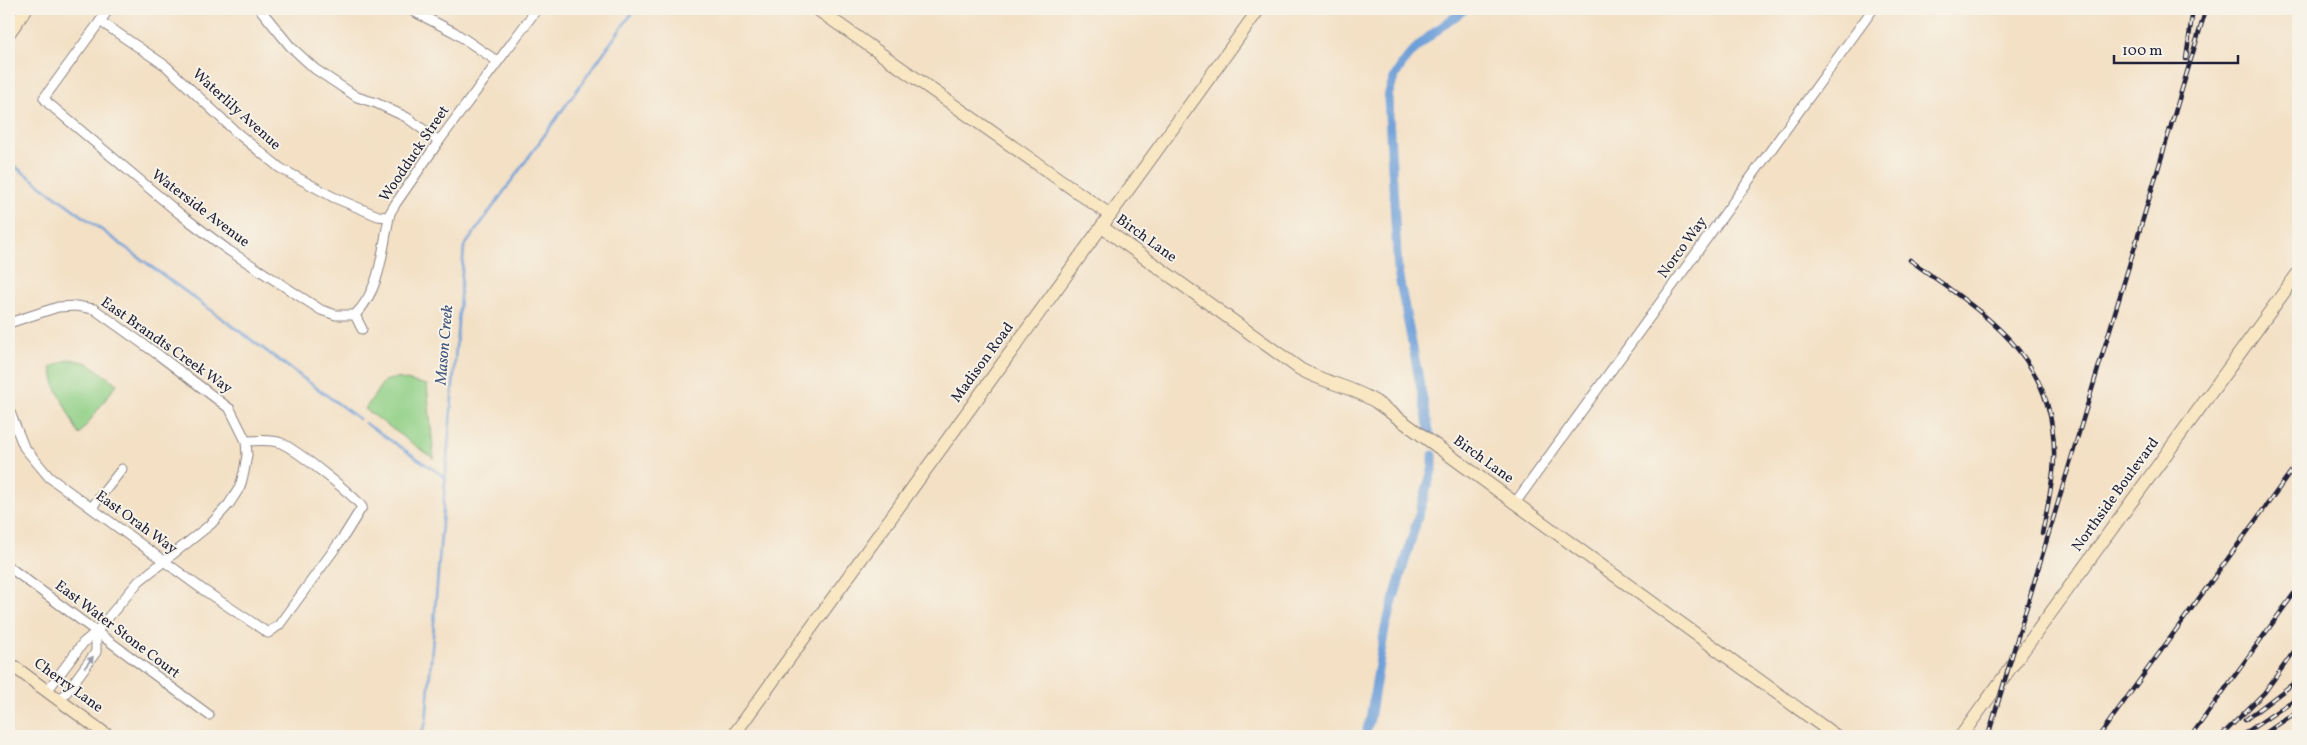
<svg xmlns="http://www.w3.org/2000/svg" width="2307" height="745" font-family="Vollkorn,serif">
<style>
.green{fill:#91d087;stroke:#5a7961}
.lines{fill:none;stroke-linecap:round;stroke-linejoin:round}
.stream{stroke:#6d9fd8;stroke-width:2.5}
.canal{stroke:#6d9fd8;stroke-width:9}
.street-casing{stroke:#8a8180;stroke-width:11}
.secondary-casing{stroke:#8a8180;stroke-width:14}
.street{stroke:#fff;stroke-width:9}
.secondary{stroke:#f9e7c3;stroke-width:12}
.rail-casing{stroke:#22223b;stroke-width:4.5}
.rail{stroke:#f7f3e8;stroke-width:2.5;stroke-dasharray:8;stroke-linecap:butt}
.oneway{fill:#9c9ca7}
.labels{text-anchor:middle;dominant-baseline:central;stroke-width:4;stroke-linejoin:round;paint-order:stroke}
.street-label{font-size:15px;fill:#22223b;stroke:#f7f3e8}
.water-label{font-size:16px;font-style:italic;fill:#40547a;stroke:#f7f3e8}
</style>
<rect width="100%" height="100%" fill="#f7f3e8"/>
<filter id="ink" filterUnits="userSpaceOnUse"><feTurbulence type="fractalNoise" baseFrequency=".02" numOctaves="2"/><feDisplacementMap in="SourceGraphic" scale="10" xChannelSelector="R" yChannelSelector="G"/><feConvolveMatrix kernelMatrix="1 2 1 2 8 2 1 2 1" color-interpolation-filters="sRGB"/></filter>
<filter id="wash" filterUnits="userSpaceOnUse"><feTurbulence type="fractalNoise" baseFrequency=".0096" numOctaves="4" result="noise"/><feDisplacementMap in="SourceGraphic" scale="20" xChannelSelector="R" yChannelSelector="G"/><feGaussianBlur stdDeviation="1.12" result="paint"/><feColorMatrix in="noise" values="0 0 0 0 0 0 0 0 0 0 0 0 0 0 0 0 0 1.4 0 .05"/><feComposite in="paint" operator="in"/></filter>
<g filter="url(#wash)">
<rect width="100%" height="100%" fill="#f3e0c5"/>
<!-- green -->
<g class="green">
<polygon points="70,359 88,363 117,384 79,435 55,386 51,367"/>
<polygon points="397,378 427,385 434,459 365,409 384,381"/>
</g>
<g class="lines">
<!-- stream -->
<g class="stream">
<polyline points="9,162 359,419"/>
<polyline points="365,423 446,478"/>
<polyline points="420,736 426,723 464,247 635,9"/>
</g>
<!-- canal -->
<g class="canal">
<path d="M1430 435 1398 272 1388 98C1395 56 1434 33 1465 9"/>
<polyline points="1365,736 1370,719 1385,628 1433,467 1433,455"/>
</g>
</g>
</g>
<g filter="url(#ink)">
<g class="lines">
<defs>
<g id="street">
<polyline points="109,9 44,98 48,103 180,214 228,250 321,310 336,315 355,315"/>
<polyline points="260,9 290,46 315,69 357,97 376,103 406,117 439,141"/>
<polyline points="409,9 454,32 497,61"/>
<polyline points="100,21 166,66 236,132 280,168 333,197 378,216 389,217"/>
<path d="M355 315C382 288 382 248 390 213L396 203 439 141 537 9"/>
<polyline points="355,315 362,329"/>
<polyline points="9,323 58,307 76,306 94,309 160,356 230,409 246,441 247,455 244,472 240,487 229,504 211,524 139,581 96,632"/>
<path d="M9 410 24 447 49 477 202 589 268 633 279 625 344 536 362 507C354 495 295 449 281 443 271 439 257 441 246 441"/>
<polyline points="1515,503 1873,9"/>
<polyline points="92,507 122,469"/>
<polyline points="9,567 209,715"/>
<polyline points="47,691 83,643 96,632 96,652 60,701"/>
</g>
<g id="secondary">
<polyline points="817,9 1110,215"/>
<polyline points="9,33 26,9"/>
<path d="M1102 227 1300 369C1324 383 1352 386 1376 402L1836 736"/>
<polyline points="9,663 108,736"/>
<polyline points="733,736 1259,9"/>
<polyline points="1961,736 2298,273"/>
</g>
</defs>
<!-- street casing -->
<use href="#street" class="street-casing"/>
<!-- secondary casing -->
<use href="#secondary" class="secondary-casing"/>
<!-- street -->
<use href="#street" class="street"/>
<!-- secondary -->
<use href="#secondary" class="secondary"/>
<defs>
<g id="rail">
<polyline points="2186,59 2193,9"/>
<path d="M1910 260C1983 314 2057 355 2054 459 2053 484 2047 509 2042 534"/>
<polyline points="2245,720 2298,680"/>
<polyline points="1988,736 2206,9"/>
<polyline points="2099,736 2298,462"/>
<polyline points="2191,736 2298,588"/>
<polyline points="2221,736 2264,693 2298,646"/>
<polyline points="2241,736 2298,697"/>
<polyline points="2261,736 2298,711"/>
</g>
</defs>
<!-- rail casing -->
<use href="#rail" class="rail-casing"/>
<!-- rail -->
<use href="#rail" class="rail"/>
</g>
<!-- one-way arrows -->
<defs><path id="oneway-solid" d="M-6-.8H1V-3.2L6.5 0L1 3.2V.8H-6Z" transform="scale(1.25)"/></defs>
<use class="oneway" href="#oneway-solid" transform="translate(89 662) rotate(-53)"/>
</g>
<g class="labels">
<!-- street labels -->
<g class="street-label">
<text transform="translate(236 110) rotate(42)">Waterlily Avenue</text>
<text transform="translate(415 154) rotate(-56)">Woodduck Street</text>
<text transform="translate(200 209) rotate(37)">Waterside Avenue</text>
<text transform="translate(1146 239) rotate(36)">Birch Lane</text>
<text transform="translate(1683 248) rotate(-54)">Norco Way</text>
<text transform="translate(166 346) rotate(35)">East Brandts Creek Way</text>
<text transform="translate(983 363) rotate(-54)">Madison Road</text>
<text transform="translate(1483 460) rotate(36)">Birch Lane</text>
<text transform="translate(2116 495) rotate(-54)">Northside Boulevard</text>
<text transform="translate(136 523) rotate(36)">East Orah Way</text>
<text transform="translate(117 630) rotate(37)">East Water Stone Court</text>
<text transform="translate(68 686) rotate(36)">Cherry Lane</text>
</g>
<!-- water labels -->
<g class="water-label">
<text transform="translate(445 345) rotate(-85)">Mason Creek</text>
</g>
</g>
<!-- margin -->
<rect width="2307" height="745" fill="none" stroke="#f7f3e8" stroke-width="30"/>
<!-- scale -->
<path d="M2114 55v8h124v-8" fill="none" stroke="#22223b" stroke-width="2.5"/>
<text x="2122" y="55" font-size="15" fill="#22223b" stroke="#f7f3e8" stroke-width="4" paint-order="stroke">100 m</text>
</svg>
